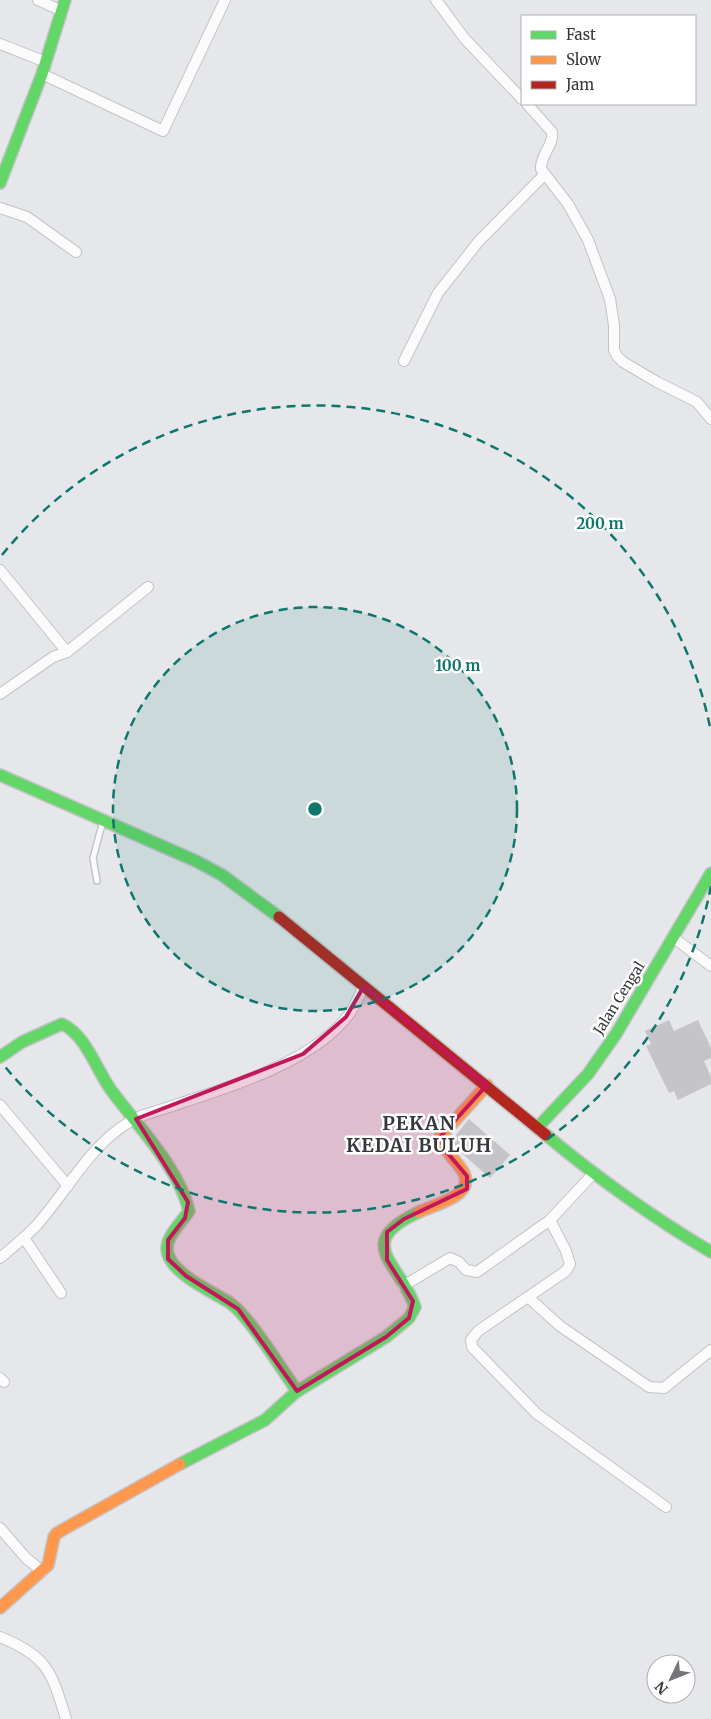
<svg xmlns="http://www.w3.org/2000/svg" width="711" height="1719" font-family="Merriweather,serif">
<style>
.building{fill:#c5c5c9}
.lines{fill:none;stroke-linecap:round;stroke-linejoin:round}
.lane-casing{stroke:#c2c4c6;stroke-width:8}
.street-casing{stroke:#c2c4c6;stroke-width:12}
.fast-casing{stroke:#c2c4c6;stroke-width:14}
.slow-casing{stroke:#c2c4c6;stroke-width:14}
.jam-casing{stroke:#c2c4c6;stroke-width:14}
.lane{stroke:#fbfbfc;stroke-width:5}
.street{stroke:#fbfbfc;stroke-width:10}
.fast{stroke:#63d668;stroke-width:11}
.slow{stroke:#ff974d;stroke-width:11}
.jam{stroke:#b3261e;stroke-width:11}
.marked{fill:#c2185b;fill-opacity:0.2;stroke:#c2185b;stroke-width:4;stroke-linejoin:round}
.ring{fill:none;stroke:#0f766e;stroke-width:2.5;stroke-dasharray:9 6}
.labels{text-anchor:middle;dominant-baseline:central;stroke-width:5;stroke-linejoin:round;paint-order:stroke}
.street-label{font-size:14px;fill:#36383b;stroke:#fff}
.district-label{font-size:19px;font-weight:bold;letter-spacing:1px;fill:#36383b;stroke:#fff}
.centre{fill:#0f766e;stroke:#fff;stroke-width:2.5}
.ring-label{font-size:15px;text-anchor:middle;font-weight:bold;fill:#0f766e;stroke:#fff;stroke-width:5;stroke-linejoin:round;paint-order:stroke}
</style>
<rect width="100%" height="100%" fill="#e5e7eb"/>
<!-- building -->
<g class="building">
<polygon points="669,1020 674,1031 698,1020 711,1048 711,1058 704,1061 711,1077 711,1084 678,1100 674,1091 669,1093 646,1046 651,1044 645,1031"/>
<polygon points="469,1119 510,1155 490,1178 458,1150 451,1141"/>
</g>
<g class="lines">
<defs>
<polyline id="lane" points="97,881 93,858 103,821"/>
<g id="street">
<polyline points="38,0 62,11"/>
<polyline points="436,0 465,39 522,99"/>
<polyline points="0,44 46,62"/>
<polyline points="42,74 163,131 225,0"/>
<path d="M527 104 552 132C554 146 540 155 541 169L568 204 588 240 610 299 614 325V350L617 356 623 362 657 382 697 402 711 419"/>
<polyline points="0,208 27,217 76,252"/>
<polyline points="404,361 438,293 479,241 544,175"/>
<polyline points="0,570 67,652"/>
<polyline points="0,694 53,657 67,652 148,587"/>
<polyline points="674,938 711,966"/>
<polyline points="0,1105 68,1186"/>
<polyline points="550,1220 566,1251 570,1264 566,1271 478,1331 471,1340 472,1347 537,1414 666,1507"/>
<polyline points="24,1238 61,1293"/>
<path d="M0 1258C12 1248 24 1238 35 1227 69 1190 93 1137 141 1116 203 1095 315 1067 352 1010 356 1003 360 994 364 986"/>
<polyline points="403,1286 450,1258 459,1262 466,1270 477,1272 550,1220 593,1174"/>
<polyline points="529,1298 560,1326 649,1387 664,1388 711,1350"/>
<polyline points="0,1378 4,1382"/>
<polyline points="0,1528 26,1558 42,1571"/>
<path d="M0 1637C48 1656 52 1673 66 1719"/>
</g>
<g id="fast">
<polyline points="0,183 42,74 65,0"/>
<polyline points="0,775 196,861 222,875 279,917"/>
<path d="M0 1057 22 1042 62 1024C86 1035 96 1069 111 1090 137 1125 179 1168 189 1211 182 1222 166 1236 167 1250 169 1273 213 1292 230 1303 249 1316 282 1370 297 1391"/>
<polyline points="537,1128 588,1074 616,1034 711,873"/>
<path d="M546 1135C599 1179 652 1217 711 1252"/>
<path d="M180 1464 265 1420 296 1392 386 1337 409 1318 415 1307C401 1264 351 1243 419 1212"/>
</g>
<g id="slow">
<path d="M419 1212C439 1203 481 1194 460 1167 452 1157 444 1149 440 1137L487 1085"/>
<polyline points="0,1608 48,1565 54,1537 57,1533 180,1464"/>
</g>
<polyline id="jam" points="279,917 546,1135"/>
</defs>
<!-- lane casing -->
<use href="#lane" class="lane-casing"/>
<!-- street casing -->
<use href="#street" class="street-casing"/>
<!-- fast casing -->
<use href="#fast" class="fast-casing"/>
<!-- slow casing -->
<use href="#slow" class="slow-casing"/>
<!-- jam casing -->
<use href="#jam" class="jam-casing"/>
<!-- lane -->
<use href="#lane" class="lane"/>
<!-- street -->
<use href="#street" class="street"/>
<!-- fast -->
<use href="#fast" class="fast"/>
<!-- slow -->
<use href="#slow" class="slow"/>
<!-- jam -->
<use href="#jam" class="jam"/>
</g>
<!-- marked area -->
<path class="marked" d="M364 986 487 1085 440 1137 445 1150 467 1176V1189L404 1219 387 1232V1260L413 1301 409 1318 386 1337 297 1391 238 1309 186 1276 168 1259V1240L185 1218 188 1202 136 1119 303 1054 346 1017Z"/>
<!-- distance rings -->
<circle cx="315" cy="809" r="202" fill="#0f766e" fill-opacity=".12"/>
<g class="ring">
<circle cx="315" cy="809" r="202"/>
<path d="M711 886A403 403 0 0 1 2 1063M2 555A403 403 0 0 1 711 732"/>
</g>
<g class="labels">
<!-- street labels -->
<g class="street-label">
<text transform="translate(619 998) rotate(-58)">Jalan Cengal</text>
</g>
<!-- district labels -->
<g class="district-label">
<text x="419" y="1123">PEKAN<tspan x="419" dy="22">KEDAI BULUH</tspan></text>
</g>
</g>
<circle cx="315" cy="809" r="8" class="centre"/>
<g class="ring-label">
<text x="600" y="529">200 m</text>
<text x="458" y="671">100 m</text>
</g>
<!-- legend -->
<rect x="521" y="15" width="175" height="90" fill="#ffffff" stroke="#afafb1"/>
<rect x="531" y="31" width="25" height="8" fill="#63d668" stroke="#afafb1"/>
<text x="566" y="40" font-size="15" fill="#36383b">Fast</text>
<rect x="531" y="56" width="25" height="8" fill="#ff974d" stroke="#afafb1"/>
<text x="566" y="65" font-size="15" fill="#36383b">Slow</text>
<rect x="531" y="81" width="25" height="8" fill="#b3261e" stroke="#afafb1"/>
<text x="566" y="90" font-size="15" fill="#36383b">Jam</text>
<!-- north arrow -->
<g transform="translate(671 1679) rotate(227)"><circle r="24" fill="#ffffff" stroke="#afafb1"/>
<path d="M0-4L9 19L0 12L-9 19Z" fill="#737579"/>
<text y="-8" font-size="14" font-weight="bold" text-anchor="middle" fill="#36383b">N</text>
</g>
</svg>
